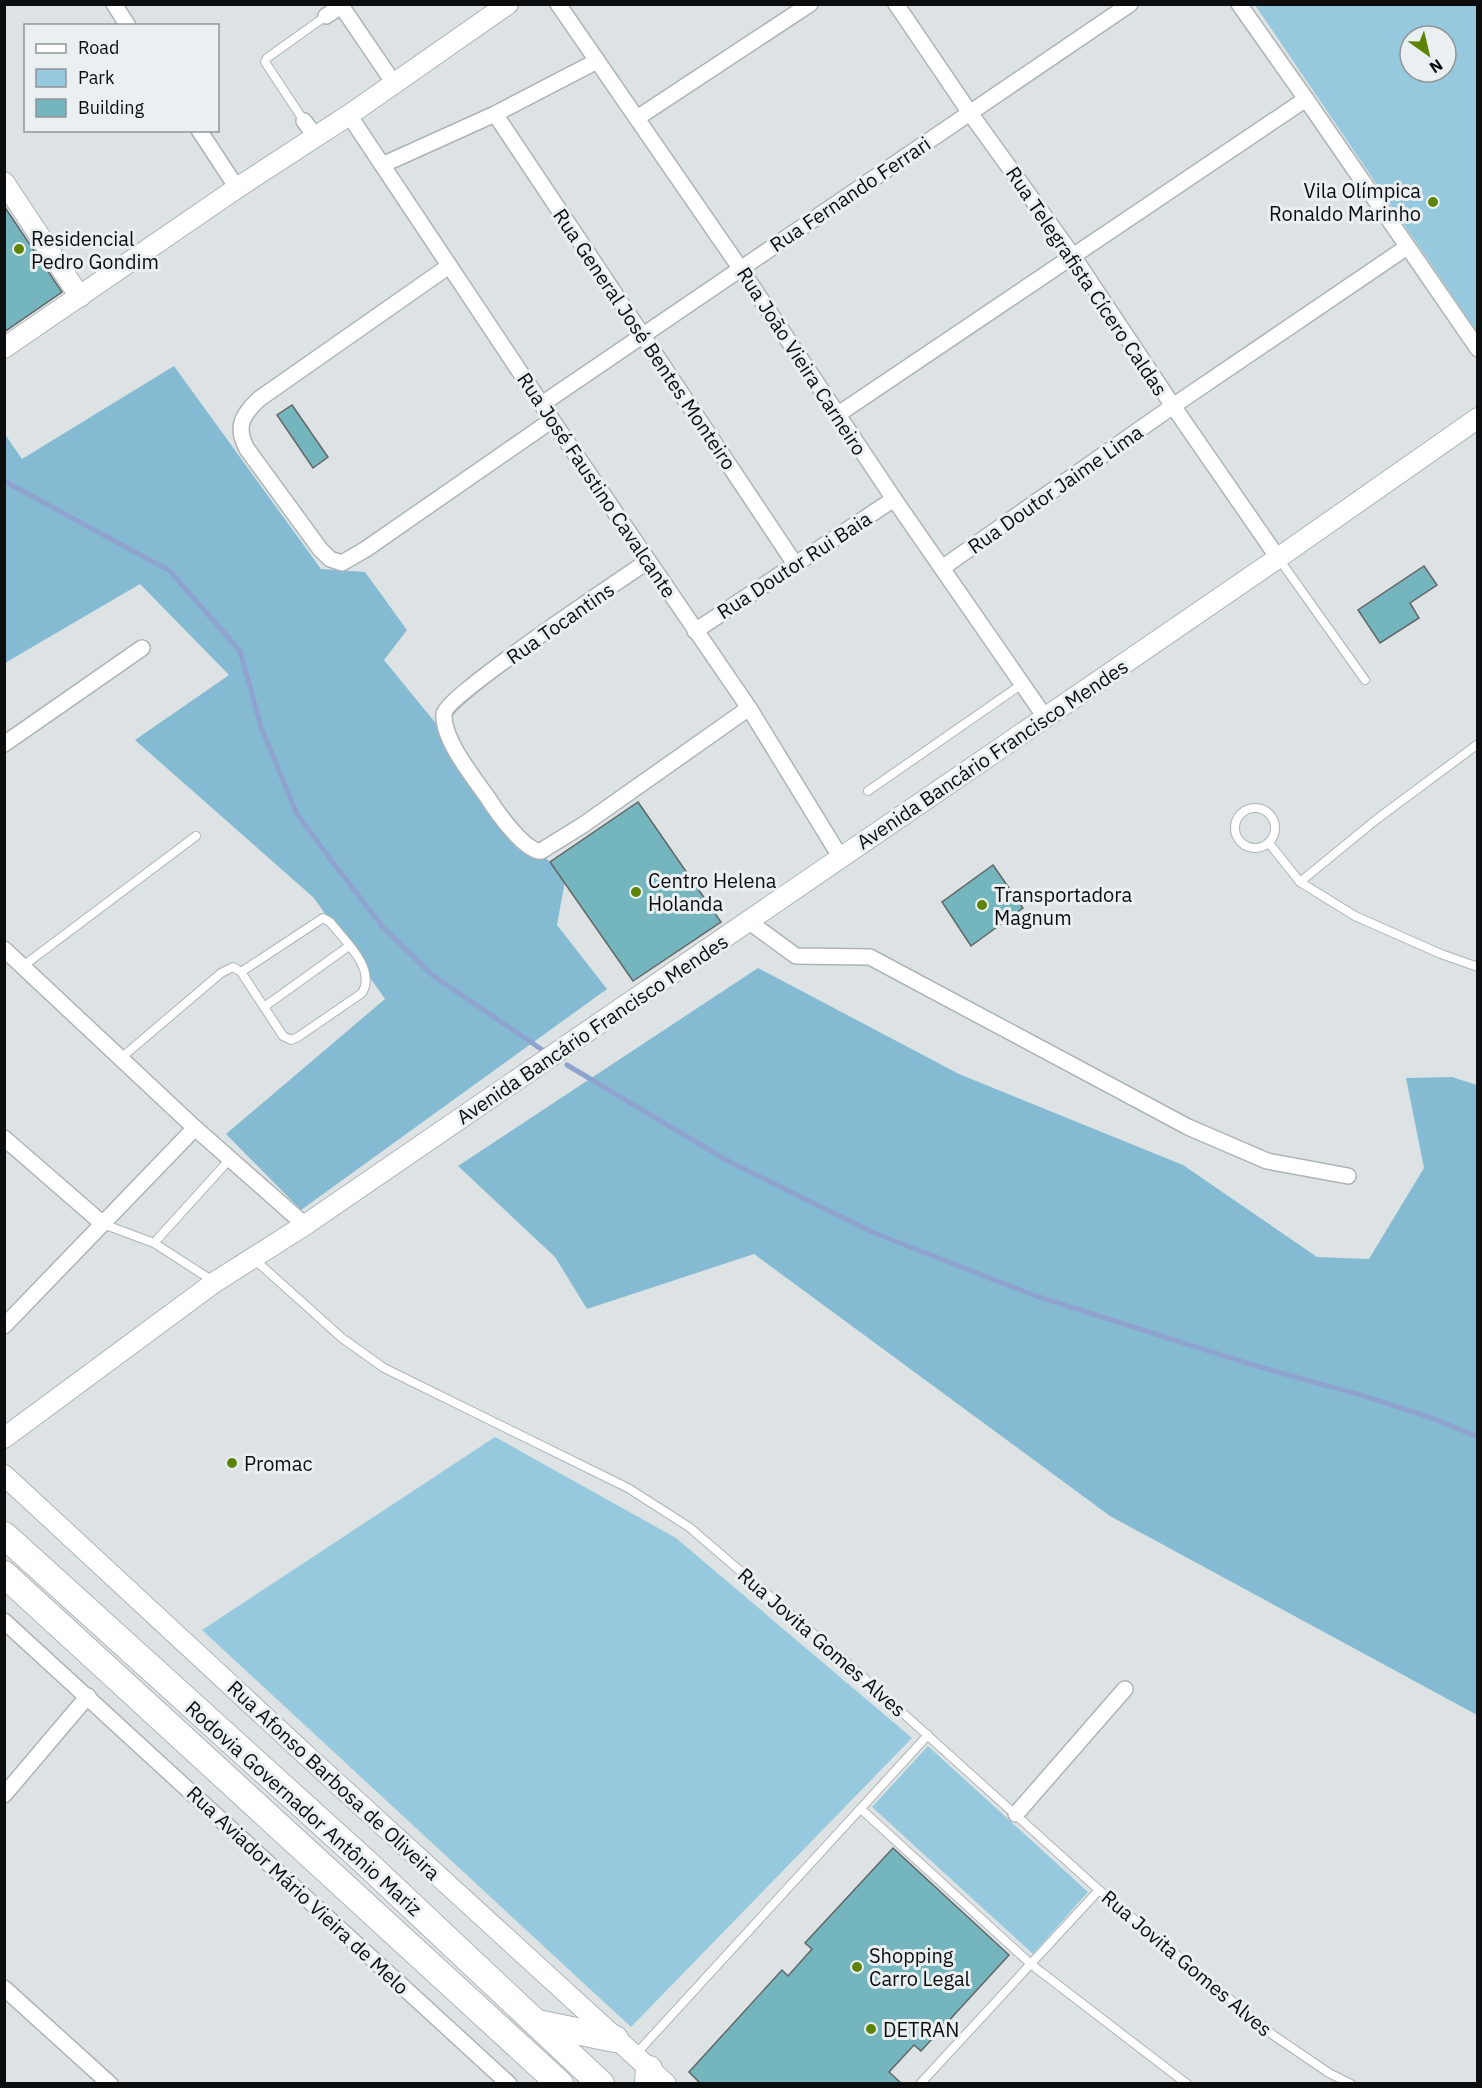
<svg xmlns="http://www.w3.org/2000/svg" width="1482" height="2088" font-family="'IBM Plex Sans',sans-serif">
<style>
.green{fill:#96c9de;fill-rule:evenodd}
.forest{fill:#84bbd2}
.lines{fill:none;stroke-linecap:round;stroke-linejoin:round}
.stream{stroke:#8ea3cd;stroke-width:5}
.building{fill:#75b5bd;stroke:#616667;stroke-width:1.5}
.service-casing{stroke:#aeb3b6;stroke-width:10}
.minor-casing{stroke:#aeb3b6;stroke-width:18}
.tertiary-casing{stroke:#aeb3b6;stroke-width:22}
.trunk-casing{stroke:#aeb3b6;stroke-width:28}
.service{stroke:#fff;stroke-width:8}
.minor{stroke:#fff;stroke-width:15}
.tertiary{stroke:#fff;stroke-width:20}
.trunk{stroke:#fff;stroke-width:26}
.poi-dot{fill:#5e8407;stroke:#eaf0f2;stroke-width:2}
.labels{text-anchor:middle;dominant-baseline:central;stroke-width:6;stroke-linejoin:round;paint-order:stroke}
.poi-label{font-size:20px;fill:#0c0d0e;stroke:#eaf0f2;text-anchor:start}
.street-label{font-size:20px;fill:#0c0d0e;stroke:#eaf0f2}
</style>
<rect width="100%" height="100%" fill="#dde3e5"/>
<!-- green -->
<g class="green">
<path d="M1255 5H1477V332ZM1410 36H1446V72H1410Z"/>
<polygon points="495,1437 676,1538 912,1738 631,2027 202,1630"/>
<polygon points="928,1746 1088,1892 1033,1954 872,1807"/>
</g>
<!-- forest -->
<g class="forest">
<polygon points="174,366 321,569 365,572 407,630 384,660 565,881 557,925 607,989 301,1210 226,1134 385,999 314,898 135,740 229,675 140,584 5,663 4,433 22,459"/>
<polygon points="758,968 959,1074 1183,1165 1317,1257 1369,1259 1424,1168 1406,1078 1452,1077 1477,1085 1477,1715 1110,1516 754,1254 587,1309 555,1257 458,1166"/>
</g>
<g class="lines">
<!-- stream -->
<g class="stream">
<polyline points="4,481 170,571 240,651 261,727 297,814 334,864 382,926 432,975 544,1051"/>
<polyline points="567,1065 728,1161 874,1233 1036,1296 1256,1366 1364,1396 1432,1418 1478,1437"/>
</g>
</g>
<!-- building -->
<g class="building">
<polygon points="4,206 62,292 4,332"/>
<polygon points="292,405 328,457 313,468 277,415"/>
<polygon points="1424,566 1437,585 1410,603 1419,618 1380,643 1358,610"/>
<polygon points="638,802 721,922 633,981 550,862"/>
<polygon points="993,865 1023,908 971,946 942,902"/>
<polygon points="893,1848 1009,1955 921,2051 914,2045 889,2072 902,2084 701,2084 689,2072 782,1970 788,1976 812,1949 805,1943"/>
</g>
<g class="lines">
<defs>
<g id="service">
<polyline points="304,121 265,62 267,58 326,16"/>
<polyline points="1279,559 1365,680"/>
<polyline points="868,791 1022,684"/>
<circle cx="1255" cy="828" r="20"/>
<polyline points="1269,843 1300,882 1355,916 1441,954 1478,967"/>
<polyline points="1300,882 1377,819 1478,744"/>
<polyline points="23,966 196,836"/>
<polyline points="264,1007 349,946"/>
<path d="M121 1058 221 973 233 967 241 972 283 1036 291 1040 298 1037 362 993C377 969 344 940 330 922L323 918 241 972"/>
<polyline points="103,1224 154,1243 213,1281"/>
<polyline points="154,1243 230,1159"/>
<polyline points="254,1259 342,1338 384,1368 628,1488 689,1527 844,1660 1099,1890 1273,2035 1329,2073 1351,2084"/>
<polyline points="861,1809 1032,1965 1187,2084"/>
<polyline points="635,2055 928,1735"/>
<polyline points="920,2084 1099,1890"/>
</g>
<g id="minor">
<polyline points="114,4 128,26"/>
<polyline points="340,4 393,82"/>
<polyline points="558,4 740,268 894,499 1045,717"/>
<polyline points="896,4 970,113 1073,256 1173,406 1278,558"/>
<polyline points="1239,4 1306,99 1478,349"/>
<polyline points="326,16 341,6"/>
<polyline points="495,114 795,564"/>
<polyline points="349,115 552,420 749,708 841,858"/>
<polyline points="637,118 810,4"/>
<polyline points="304,121 316,137"/>
<polyline points="199,130 237,188"/>
<polyline points="382,165 495,114 597,61"/>
<path d="M449 266 259 399C242 415 235 427 247 449L320 549 330 559 342 563 366 549 552 420"/>
<polyline points="542,404 1130,4"/>
<polyline points="837,415 1306,99"/>
<path d="M648 561C622 579 446 696 444 714 442 739 474 778 488 798 496 811 526 853 541 851L583 825 749 708"/>
<polyline points="942,568 1173,406 1407,247"/>
<polyline points="695,631 894,499"/>
<polyline points="4,744 142,648"/>
<polyline points="748,921 796,956 870,957 1188,1127 1267,1161 1348,1176"/>
<polyline points="4,949 195,1128 305,1225"/>
<polyline points="4,1138 103,1224"/>
<polyline points="4,1326 195,1128"/>
<polyline points="4,1621 509,2084"/>
<polyline points="4,1795 88,1696"/>
<polyline points="1016,1814 1125,1689"/>
<polyline points="4,1988 110,2084"/>
</g>
<g id="tertiary">
<polyline points="4,182 80,297"/>
<polyline points="4,348 237,188 349,115 508,4"/>
<polyline points="4,1438 215,1282 305,1225 1278,558 1478,418"/>
<polyline points="4,1475 306,1755 666,2084"/>
</g>
<g id="trunk">
<polyline points="4,1535 363,1860 601,2084"/>
<polyline points="4,1574 560,2084"/>
<polyline points="537,2023 615,2039"/>
<polyline points="648,2084 649,2069"/>
</g>
</defs>
<!-- service casing -->
<use href="#service" class="service-casing"/>
<!-- minor casing -->
<use href="#minor" class="minor-casing"/>
<!-- tertiary casing -->
<use href="#tertiary" class="tertiary-casing"/>
<!-- trunk casing -->
<use href="#trunk" class="trunk-casing"/>
<!-- service -->
<use href="#service" class="service"/>
<!-- minor -->
<use href="#minor" class="minor"/>
<!-- tertiary -->
<use href="#tertiary" class="tertiary"/>
<!-- trunk -->
<use href="#trunk" class="trunk"/>
</g>
<!-- markers -->
<g class="poi-dot">
<circle cx="1433" cy="202" r="6"/>
<circle cx="19" cy="249" r="6"/>
<circle cx="636" cy="892" r="6"/>
<circle cx="982" cy="905" r="6"/>
<circle cx="232" cy="1463" r="6"/>
<circle cx="857" cy="1967" r="6"/>
<circle cx="871" cy="2029" r="6"/>
</g>
<g class="labels">
<!-- poi labels -->
<g class="poi-label">
<text x="1421" y="190" text-anchor="end">Vila Olímpica<tspan x="1421" dy="23">Ronaldo Marinho</tspan></text>
<text x="31" y="238">Residencial<tspan x="31" dy="23">Pedro Gondim</tspan></text>
<text x="648" y="880">Centro Helena<tspan x="648" dy="23">Holanda</tspan></text>
<text x="994" y="894">Transportadora<tspan x="994" dy="23">Magnum</tspan></text>
<text x="244" y="1463">Promac</text>
<text x="869" y="1955">Shopping<tspan x="869" dy="23">Carro Legal</tspan></text>
<text x="883" y="2029">DETRAN</text>
</g>
<!-- street labels -->
<g class="street-label">
<text transform="translate(850 194) rotate(-34)">Rua Fernando Ferrari</text>
<text transform="translate(1087 281) rotate(56)">Rua Telegrafista Cícero Caldas</text>
<text transform="translate(645 339) rotate(56)">Rua General José Bentes Monteiro</text>
<text transform="translate(802 361) rotate(57)">Rua João Vieira Carneiro</text>
<text transform="translate(597 485) rotate(56)">Rua José Faustino Cavalcante</text>
<text transform="translate(1055 489) rotate(-35)">Rua Doutor Jaime Lima</text>
<text transform="translate(794 565) rotate(-33)">Rua Doutor Rui Baia</text>
<text transform="translate(560 623) rotate(-35)">Rua Tocantins</text>
<text transform="translate(992 754) rotate(-34)">Avenida Bancário Francisco Mendes</text>
<text transform="translate(592 1029) rotate(-34)">Avenida Bancário Francisco Mendes</text>
<text transform="translate(822 1642) rotate(41)">Rua Jovita Gomes Alves</text>
<text transform="translate(334 1780) rotate(43)">Rua Afonso Barbosa de Oliveira</text>
<text transform="translate(304 1808) rotate(42)">Rodovia Governador Antônio Mariz</text>
<text transform="translate(298 1890) rotate(43)">Rua Aviador Mário Vieira de Melo</text>
<text transform="translate(1187 1963) rotate(40)">Rua Jovita Gomes Alves</text>
</g>
</g>
<!-- border -->
<rect width="1482" height="2088" fill="none" stroke="#0c0d0e" stroke-width="12"/>
<!-- legend -->
<rect x="24" y="24" width="195" height="108" fill="#eaf0f2" stroke="#919597" stroke-width="1.5"/>
<rect x="36" y="44" width="30" height="9" fill="#ffffff" stroke="#919597" stroke-width="1.5"/>
<text x="78" y="54" font-size="18" fill="#0c0d0e">Road</text>
<rect x="36" y="69" width="30" height="18" fill="#96c9de" stroke="#919597" stroke-width="1.5"/>
<text x="78" y="84" font-size="18" fill="#0c0d0e">Park</text>
<rect x="36" y="99" width="30" height="18" fill="#75b5bd" stroke="#919597" stroke-width="1.5"/>
<text x="78" y="114" font-size="18" fill="#0c0d0e">Building</text>
<!-- north arrow -->
<g transform="translate(1428 54) rotate(146)"><circle r="28" fill="#eaf0f2" stroke="#919597" stroke-width="1.5"/>
<path d="M0-4.5L10 22L0 15L-10 22Z" fill="#5e8407"/>
<text y="-9" font-size="16" font-weight="bold" text-anchor="middle" fill="#0c0d0e">N</text>
</g>
</svg>
